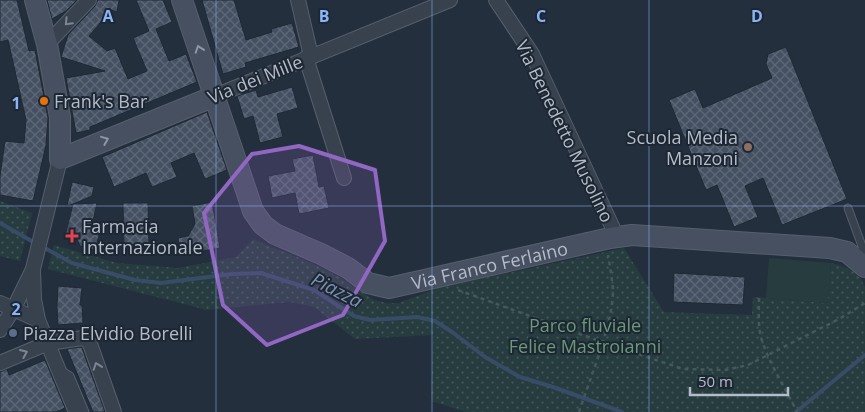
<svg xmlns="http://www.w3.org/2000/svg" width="865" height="412" font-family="'Open Sans',sans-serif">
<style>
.green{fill:url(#green-dots)}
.pitch{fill:#263c3f}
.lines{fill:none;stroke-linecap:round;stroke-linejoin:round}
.stream{stroke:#394c67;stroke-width:4}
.building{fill:url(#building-cross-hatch);stroke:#1f2835}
.service-casing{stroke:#565f6c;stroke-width:9}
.minor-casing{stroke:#565f6c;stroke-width:16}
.secondary-casing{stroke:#565f6c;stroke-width:22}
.path{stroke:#44595c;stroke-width:2.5;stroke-dasharray:4 4;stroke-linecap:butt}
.service{stroke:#38414e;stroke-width:7}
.minor{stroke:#38414e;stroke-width:14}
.secondary{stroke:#465061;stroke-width:20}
.oneway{stroke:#7c8592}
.oneway2{stroke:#8e96a5}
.marked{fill:#9266c3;fill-opacity:0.2;stroke:#9266c3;stroke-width:4;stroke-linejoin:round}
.grid{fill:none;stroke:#8ab4f8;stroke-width:1;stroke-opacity:0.55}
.food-dot{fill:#e8710a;stroke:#1d2633;stroke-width:2}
.education-dot{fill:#8d6e63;stroke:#1d2633;stroke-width:2}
.health-dot{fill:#e0444e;stroke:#1d2633;stroke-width:2}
.service-dot{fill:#5c6f8a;stroke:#1d2633;stroke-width:2}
.labels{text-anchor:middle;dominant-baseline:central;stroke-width:4;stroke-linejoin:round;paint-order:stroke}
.street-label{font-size:18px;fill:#b4bcc9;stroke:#1d2633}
.poi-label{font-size:18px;fill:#b4bcc9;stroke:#1d2633;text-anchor:start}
.park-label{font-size:18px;fill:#6b9a76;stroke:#1d2633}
.water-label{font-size:19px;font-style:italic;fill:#7c92b1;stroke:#1d2633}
.grid-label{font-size:16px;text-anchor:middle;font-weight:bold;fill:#8ab4f8;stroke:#1d2633;stroke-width:4;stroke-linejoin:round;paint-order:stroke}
</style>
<defs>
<pattern id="green-dots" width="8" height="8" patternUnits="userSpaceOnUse" patternTransform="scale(1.25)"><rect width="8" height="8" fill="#263c3f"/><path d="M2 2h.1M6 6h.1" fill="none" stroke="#435659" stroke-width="1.8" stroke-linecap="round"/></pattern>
<pattern id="building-cross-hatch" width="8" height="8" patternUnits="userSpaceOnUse" patternTransform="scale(1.25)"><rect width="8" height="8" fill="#455162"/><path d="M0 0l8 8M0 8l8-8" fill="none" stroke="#5d6877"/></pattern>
</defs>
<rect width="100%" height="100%" fill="#242f3e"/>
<!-- green -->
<g class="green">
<polygon points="0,201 32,213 20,261 0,256"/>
<path d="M253 239 309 262 336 275 374 300 387 303H399L438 288 624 248 664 312 752 315 753 297 827 303 831 263C846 267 859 271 865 287V412H466L431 401 433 335 355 339 314 307 290 302 207 310 48 269 54 245 117 263 178 268 236 257Z"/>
</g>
<!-- pitch -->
<polygon class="pitch" points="769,258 831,263 827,303 766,298"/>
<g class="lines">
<!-- stream -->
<g class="stream">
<polyline points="0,223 35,243"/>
<polyline points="41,246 72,263 135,280 161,283 232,274 261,273 314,290 354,316 370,320 417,317 435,321 452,332 485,357 520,377 553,387 622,412"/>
<polyline points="796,412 865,355"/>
</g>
</g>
<!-- building -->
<g class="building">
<polygon points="0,0 17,0 29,51 35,50 48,118 46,145 33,201 0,195 0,176 5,141 24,143 26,120 8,40 0,42"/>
<polygon points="47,0 77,0 66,11 52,19"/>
<polygon points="98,0 119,0 117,12 111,10 89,36 107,51 115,48 128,79 147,71 133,38 149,31 136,0 163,0 172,22 156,29 169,61 186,54 197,82 90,127 90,130 76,133 66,78 105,71 61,57 68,35 95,6"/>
<polygon points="202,0 234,0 246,40 272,32 271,29 292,23 299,47 245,63 246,67 223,74"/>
<polygon points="786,47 847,199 782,225 763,178 745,186 758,217 734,227 717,185 706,190 669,100 695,89 703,108 772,78 766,64 768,54"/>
<polygon points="292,87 298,108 277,114 283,137 260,143 253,116 244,119 237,96 256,90 258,97"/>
<polygon points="207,112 227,170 205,179 194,153 171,163 177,177 152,187 146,173 114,187 102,157"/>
<polygon points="313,155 319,187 324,186 329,208 299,214 295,193 272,198 268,176 295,171 292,159"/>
<polygon points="72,182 94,187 92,196 73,204 97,203 91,230 100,232 95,250 80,246 77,239 65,236 73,204 67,206"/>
<polygon points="212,202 220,248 181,255 178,238 188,236 195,224 192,206"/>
<polygon points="123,203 148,203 149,247 124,247"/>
<polygon points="674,273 745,277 743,305 673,302"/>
<polygon points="58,286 82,288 80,305 82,305 83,323 58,325 57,307"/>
<polygon points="81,347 82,348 105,412 93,412 67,349"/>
<polygon points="45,360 65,408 56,412 0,412 0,372 7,369 9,375"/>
</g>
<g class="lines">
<defs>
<g id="service">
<polyline points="848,208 862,246 862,260"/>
<polyline points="62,371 70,376 85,412"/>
</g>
<g id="minor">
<polyline points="298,0 311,56"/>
<polyline points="496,0 532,54 617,237"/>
<polyline points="47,44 89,0"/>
<polyline points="306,58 344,178"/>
<polyline points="215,96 450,0"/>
<polyline points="33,271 34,299 38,320 76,412"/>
<polyline points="0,303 38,320"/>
<polyline points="0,330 14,308 33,269 60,159"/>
<polyline points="0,363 48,343 83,338 86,339 90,344 114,412"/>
</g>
<g id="secondary">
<polyline points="35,0 47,44 60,117 60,159 215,96"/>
<path id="s1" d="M182 0 253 211 263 225 275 234 321 254 348 268 368 283 389 288 610 238 632 235 830 248 847 252 865 267"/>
</g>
</defs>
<!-- service casing -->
<use href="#service" class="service-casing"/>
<!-- minor casing -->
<use href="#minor" class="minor-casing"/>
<!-- secondary casing -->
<use href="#secondary" class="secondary-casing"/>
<!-- path -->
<g class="path">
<polyline points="458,290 602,342 683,369 725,370 748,365 839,319 865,303"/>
<path d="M759 298C759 309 758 321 760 333 765 357 786 389 797 412"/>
<path d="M579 412C590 378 613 324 613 290 612 278 610 267 608 255"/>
</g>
<!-- service -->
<use href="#service" class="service"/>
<!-- minor -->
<use href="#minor" class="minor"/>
<!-- secondary -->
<use href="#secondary" class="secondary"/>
</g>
<!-- one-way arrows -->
<defs><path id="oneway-chevron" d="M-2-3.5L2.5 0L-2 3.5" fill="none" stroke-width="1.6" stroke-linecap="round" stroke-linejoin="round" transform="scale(1.25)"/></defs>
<g class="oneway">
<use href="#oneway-chevron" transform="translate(68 22) rotate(134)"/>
<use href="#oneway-chevron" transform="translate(24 353) rotate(-23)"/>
<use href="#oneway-chevron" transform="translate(97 366) rotate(-109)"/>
</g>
<g class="oneway2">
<use href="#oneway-chevron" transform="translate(199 49) rotate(-109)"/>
<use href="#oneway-chevron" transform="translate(105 140) rotate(-22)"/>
</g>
<!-- marked area -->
<path class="marked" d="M299 146 375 170 385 241 343 315 267 345 223 305 204 213 252 154Z"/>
<!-- grid -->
<path class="grid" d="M216 0V412M432 0V412M649 0V412M0 206H865"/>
<!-- markers -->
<circle class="food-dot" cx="44" cy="101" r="5"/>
<circle class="education-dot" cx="748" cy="147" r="5"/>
<path class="health-dot" d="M69.5 228.5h5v5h5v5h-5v5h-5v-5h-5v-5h5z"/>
<circle class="service-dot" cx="13" cy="333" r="5"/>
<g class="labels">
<!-- street labels -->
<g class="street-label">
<text transform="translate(255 79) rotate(-22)">Via dei Mille</text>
<text transform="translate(565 131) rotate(64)">Via Benedetto Musolino</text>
<text stroke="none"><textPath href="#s1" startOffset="485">Via Franco Ferlaino</textPath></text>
</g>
<!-- poi labels -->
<g class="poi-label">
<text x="54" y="101">Frank's Bar</text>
<text x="738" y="137" text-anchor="end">Scuola Media<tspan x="738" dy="21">Manzoni</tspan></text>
<text x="82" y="226">Farmacia<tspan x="82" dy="21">Internazionale</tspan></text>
<text x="23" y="333">Piazza Elvidio Borelli</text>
</g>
<!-- park labels -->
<g class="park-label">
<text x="585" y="325">Parco fluviale<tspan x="585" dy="21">Felice Mastroianni</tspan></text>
</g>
<!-- water labels -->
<g class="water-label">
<text transform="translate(337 290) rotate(27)">Piazza</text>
</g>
</g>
<g class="grid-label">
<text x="108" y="22">A</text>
<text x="324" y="22">B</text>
<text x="541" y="22">C</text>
<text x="757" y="22">D</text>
<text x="16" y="109">1</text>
<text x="16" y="315">2</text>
</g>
<!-- scale -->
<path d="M690 387v8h98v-8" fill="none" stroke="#b4bcc9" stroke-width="2.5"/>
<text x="698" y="387" font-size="15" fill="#b4bcc9" stroke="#1d2633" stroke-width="4" paint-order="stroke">50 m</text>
</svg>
